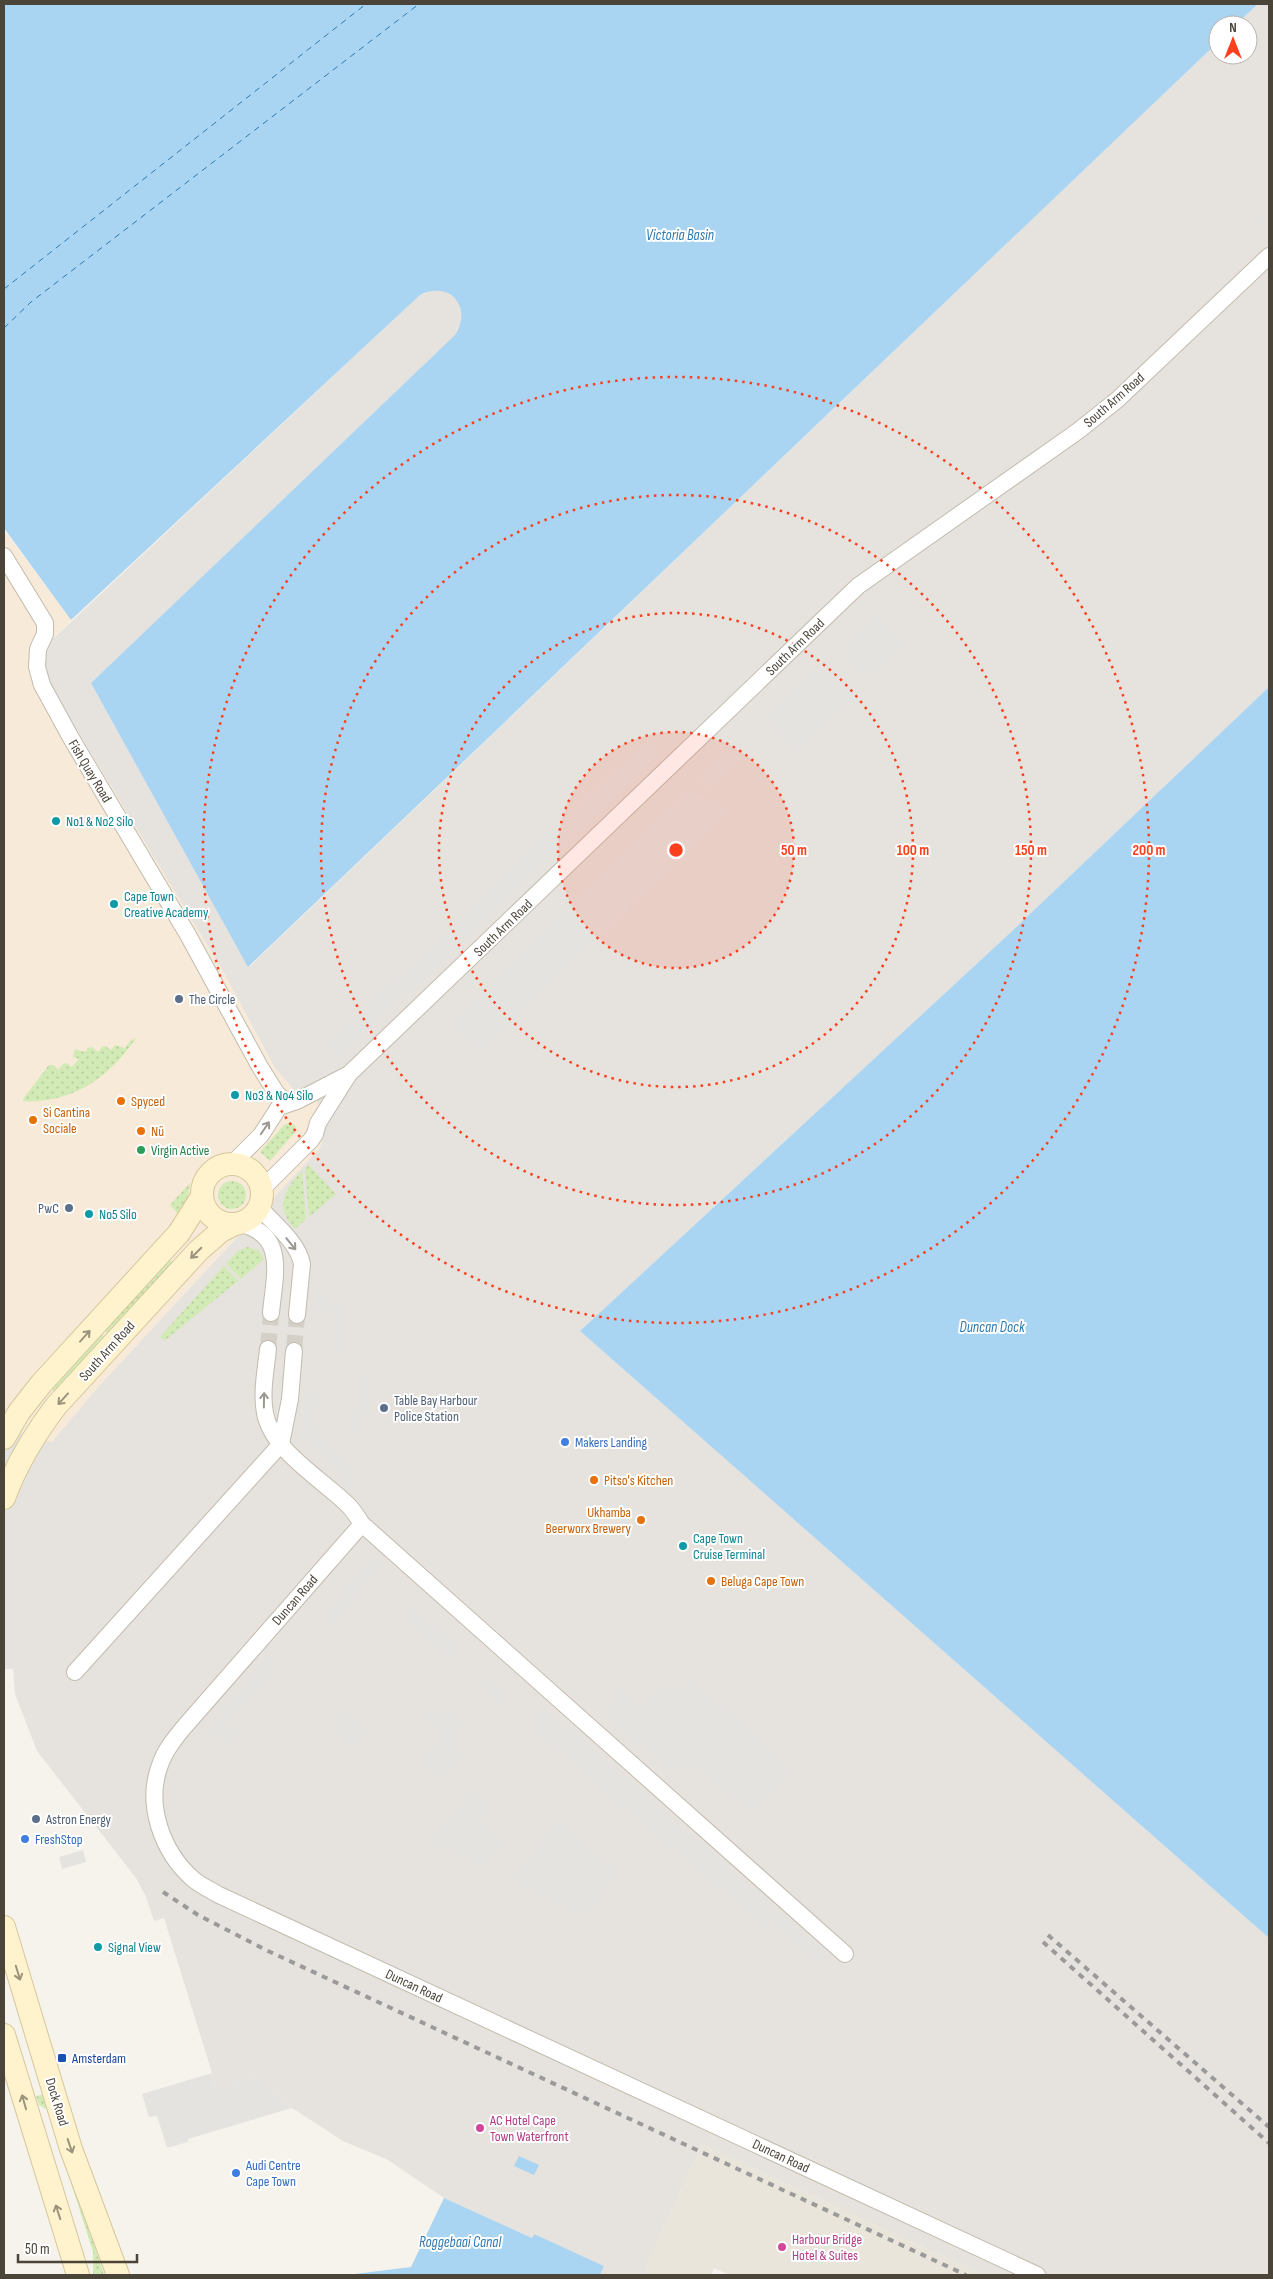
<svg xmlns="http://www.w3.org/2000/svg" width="1273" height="2279" font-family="'Sofia Sans Condensed',sans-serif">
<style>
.residential{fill:#eae5da}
.commercial{fill:#f7ead8}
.industrial{fill:#e6e2dd}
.grass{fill:url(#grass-dots)}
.parking{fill:#e5e3e0}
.water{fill:#a9d4f2}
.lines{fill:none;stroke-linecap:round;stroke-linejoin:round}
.ferry{stroke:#2e7ab2;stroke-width:1;stroke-dasharray:6 5;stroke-linecap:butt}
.street-tunnel{stroke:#d4d0c8;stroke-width:16;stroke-dasharray:16 8;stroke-linecap:butt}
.street-casing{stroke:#c2bbae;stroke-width:18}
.secondary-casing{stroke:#d6c79b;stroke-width:24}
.street{stroke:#fff;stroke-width:16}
.secondary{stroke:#fff3cd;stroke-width:22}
.rail{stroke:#9a9a9a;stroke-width:4;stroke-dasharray:6 6;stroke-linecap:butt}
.oneway{stroke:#9c9892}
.oneway2{stroke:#9c937c}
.ring{fill:none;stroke:#fc3f1d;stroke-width:2.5;stroke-dasharray:2.5 5}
.culture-dot{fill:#0f9aa8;stroke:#fff;stroke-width:2}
.service-dot{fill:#5c6f8a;stroke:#fff;stroke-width:2}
.food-dot{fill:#e8710a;stroke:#fff;stroke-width:2}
.leisure-dot{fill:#2e9e5b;stroke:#fff;stroke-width:2}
.shop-dot{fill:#3f7fe0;stroke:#fff;stroke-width:2}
.transit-dot{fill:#1a4fb4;stroke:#fff;stroke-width:2}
.hotel-dot{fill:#d1479c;stroke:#fff;stroke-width:2}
.labels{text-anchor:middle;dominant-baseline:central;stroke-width:4;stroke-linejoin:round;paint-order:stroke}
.street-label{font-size:14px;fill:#4b4439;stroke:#fff}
.culture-label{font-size:14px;fill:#0d838f;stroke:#fff;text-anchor:start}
.service-label{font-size:14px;fill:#4e5e75;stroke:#fff;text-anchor:start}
.food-label{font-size:14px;fill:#c56008;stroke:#fff;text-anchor:start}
.leisure-label{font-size:14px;fill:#27864d;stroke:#fff;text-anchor:start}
.shop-label{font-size:14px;fill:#366cbe;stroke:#fff;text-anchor:start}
.transit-label{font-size:14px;fill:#164399;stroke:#fff;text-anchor:start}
.hotel-label{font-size:14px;fill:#b23c85;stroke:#fff;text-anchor:start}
.water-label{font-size:15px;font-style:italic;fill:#2e7ab2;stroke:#fff}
.centre{fill:#fc3f1d;stroke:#fff;stroke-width:2.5}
.ring-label{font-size:15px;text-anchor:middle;font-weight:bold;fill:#fc3f1d;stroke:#fff;stroke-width:4;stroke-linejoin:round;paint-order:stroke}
</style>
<defs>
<pattern id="grass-dots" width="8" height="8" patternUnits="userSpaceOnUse" patternTransform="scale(1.25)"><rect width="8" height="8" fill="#d2eab5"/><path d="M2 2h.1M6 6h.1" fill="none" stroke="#b6ca9c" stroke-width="1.8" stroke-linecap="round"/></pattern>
</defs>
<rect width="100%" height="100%" fill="#f6f3ec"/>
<!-- residential -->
<polygon class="residential" points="702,2144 983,2275 729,2275 714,2268 711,2275 646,2275 647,2264"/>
<!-- commercial -->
<polygon class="commercial" points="4,530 71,620 42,649 48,682 224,973 275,1068 316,1101 321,1107 325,1129 320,1148 99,1386 52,1443 4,1430"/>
<!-- industrial -->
<polygon class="industrial" points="1258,4 1269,4 1269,687 1010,933 580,1331 1269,1938 1269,2275 983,2275 702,2144 647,2264 646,2275 600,2275 604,2266 533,2234 532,2238 444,2198 388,2160 343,2141 292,2108 257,2076 215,2089 212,2073 164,1918 154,1921 146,1897 136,1878 37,1751 15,1694 13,1669 4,1669 4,1430 52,1442 99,1386 320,1148 325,1129 321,1107 316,1101 296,1092 275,1068 224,973 48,682 42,649 420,295 436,290 444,291 457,299 460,305 462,319 455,335 91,683 249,967 1218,42 1218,55 1248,55 1248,25 1235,25"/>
<!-- grass -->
<g class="grass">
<path d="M136 1038C110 1077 72 1104 23 1101V1099L49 1065H54L58 1070 63 1064 67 1063 72 1067 79 1059 73 1057 75 1049 85 1052 88 1048 92 1047 98 1052 102 1047 105 1046 111 1050 115 1045 125 1048 131 1040Z"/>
<polygon points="290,1123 295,1125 296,1131 270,1161 260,1152 284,1125"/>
<polygon points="309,1165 336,1194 309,1217 305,1169"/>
<path d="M302 1171 306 1219 295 1229C274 1207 284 1190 302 1171Z"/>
<circle cx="232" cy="1195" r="14"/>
<polygon points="190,1183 188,1197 179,1215 170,1205"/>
<polygon points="247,1247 258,1250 264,1259 241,1279 226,1264 238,1251"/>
<polygon points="169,1259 174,1265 109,1335 103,1329"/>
<polygon points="224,1266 238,1281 164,1341 160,1337"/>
<polygon points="100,1333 106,1338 55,1392 49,1387"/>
<polygon points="45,2094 104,2275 93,2275 93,2252 48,2110 39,2105 36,2096"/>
</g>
<!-- parking -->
<g class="parking">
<polygon points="1269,204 1269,233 1255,218"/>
<polygon points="877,615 904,644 868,678 841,650"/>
<polygon points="827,660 859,694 804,747 796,750 766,718"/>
<polygon points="647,740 659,753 341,1056 329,1044"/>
<polygon points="734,751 742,760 711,790 697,776 723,752"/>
<polygon points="688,792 719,803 728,811 482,1050 452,1021"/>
<polygon points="314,1298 344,1301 343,1313 313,1310"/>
<polygon points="336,1315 348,1316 345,1350 333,1349"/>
<polygon points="360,1377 370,1379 361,1437 352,1435"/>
<polygon points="306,1392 318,1393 315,1423 317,1431 356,1474 351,1490 335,1471 338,1457 329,1465 305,1433 304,1421"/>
<polygon points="377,1554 386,1563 332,1624 322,1615"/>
<polygon points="415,1608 460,1649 451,1659 405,1618"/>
<polygon points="269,1657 278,1666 230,1720 220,1711"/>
<polygon points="484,1675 509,1697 502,1705 477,1683"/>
<polygon points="695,1682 792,1768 750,1812 702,1770 665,1768 604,1710 622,1689 644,1708 659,1691"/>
<polygon points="541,1704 830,1954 822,1965 771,1921 764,1927 692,1864 659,1839 533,1728 537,1724"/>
<polygon points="346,1707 371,1731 355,1748 330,1725"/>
<polygon points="426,1708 457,1716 466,1723 451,1741 466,1755 443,1781 420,1762 443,1735 420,1715"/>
<polygon points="221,1722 245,1733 233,1743 206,1731"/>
<polygon points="471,1791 492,1808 480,1822 505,1843 483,1867 428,1841"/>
<polygon points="560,1821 621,1874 584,1915 509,1879"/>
<polygon points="83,1850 86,1862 62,1869 59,1857"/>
<polygon points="212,2073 215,2089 257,2076 292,2108 188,2139 188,2142 167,2148 157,2116 149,2117 142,2094"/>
</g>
<!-- water -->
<g class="water">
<path d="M4 4H1258L1235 25H1218V42L248 967 91 683 455 335C473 307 450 280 420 295L71 620 4 528Z"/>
<polygon points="1269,687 1269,1938 580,1331 1010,933"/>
<polygon points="519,2156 539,2165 534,2175 514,2166"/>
<polygon points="444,2198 532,2238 534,2234 604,2266 600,2275 347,2275 411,2267"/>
</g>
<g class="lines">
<!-- ferry -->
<g class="ferry">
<polyline points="4,289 366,4"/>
<polyline points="4,328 31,302 419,4"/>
<polyline points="4,399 4,400"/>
</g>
<!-- street-tunnel -->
<g class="street-tunnel">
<polyline points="268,1349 271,1313"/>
<polyline points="294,1351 297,1315"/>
</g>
<defs>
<g id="street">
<polyline points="4,556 45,623 45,634 38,649 37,667 42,685 71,738 188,935 260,1067 277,1094 286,1101 293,1102"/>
<polyline points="232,1164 261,1135 279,1107 297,1101 347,1075"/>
<polyline points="261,1190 311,1140 315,1134 318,1123 349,1074 858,586 1078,431 1117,400 1269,256"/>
<path d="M259 1207C273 1223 298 1242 302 1264L297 1315"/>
<path d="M240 1224C288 1234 274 1277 271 1313"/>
<path d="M268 1349C266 1369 261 1393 265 1413 272 1451 323 1480 348 1505 354 1511 358 1518 362 1524L845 1954"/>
<polyline points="281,1444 290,1399 294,1351"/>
<path d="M362 1524 185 1726C175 1738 165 1750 160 1765 145 1804 162 1852 193 1879 201 1886 211 1890 219 1895L1037 2275"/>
<polyline points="75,1672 281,1444"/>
</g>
<g id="secondary">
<circle cx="232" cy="1194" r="30"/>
<polyline points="4,1438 19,1412 41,1384 179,1233 201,1198"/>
<path d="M4 1498C16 1465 34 1435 56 1406L199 1250 221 1231 235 1224"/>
<polyline points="4,1927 71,2149 118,2275"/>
<polyline points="4,2035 78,2275"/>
</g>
</defs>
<!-- street casing -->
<use href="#street" class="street-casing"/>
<!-- secondary casing -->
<use href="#secondary" class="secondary-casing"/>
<!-- street -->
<use href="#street" class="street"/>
<!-- secondary -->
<use href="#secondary" class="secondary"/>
<!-- rail -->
<g class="rail">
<polyline points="163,1892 198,1915 266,1950 966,2275"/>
<polyline points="1048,1935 1269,2127"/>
<polyline points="1043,1942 1269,2143"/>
</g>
</g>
<!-- one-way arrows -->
<defs><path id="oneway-shaft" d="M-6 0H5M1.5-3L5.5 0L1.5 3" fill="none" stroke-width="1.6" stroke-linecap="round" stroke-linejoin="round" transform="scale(1.25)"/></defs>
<g class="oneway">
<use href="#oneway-shaft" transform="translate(265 1128) rotate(-56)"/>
<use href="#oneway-shaft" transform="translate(291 1244) rotate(51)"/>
<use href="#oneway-shaft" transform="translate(264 1400) rotate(-89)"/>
</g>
<g class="oneway2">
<use href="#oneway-shaft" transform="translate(196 1253) rotate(135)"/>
<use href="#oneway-shaft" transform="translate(85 1336) rotate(-48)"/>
<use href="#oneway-shaft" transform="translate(63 1399) rotate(132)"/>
<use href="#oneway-shaft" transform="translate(18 1973) rotate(73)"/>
<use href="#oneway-shaft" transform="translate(24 2102) rotate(-106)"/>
<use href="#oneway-shaft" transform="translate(70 2146) rotate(71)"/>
<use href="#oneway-shaft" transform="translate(58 2212) rotate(-108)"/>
</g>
<!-- distance rings -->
<circle cx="676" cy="850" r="118" fill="#fc3f1d" fill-opacity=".12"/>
<g class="ring">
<circle cx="676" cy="850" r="118"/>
<circle cx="676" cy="850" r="237"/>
<circle cx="676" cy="850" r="355"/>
<circle cx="676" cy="850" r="473"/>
</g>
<!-- markers -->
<g class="culture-dot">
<circle cx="56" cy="821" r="5"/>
<circle cx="114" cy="904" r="5"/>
<circle cx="235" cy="1095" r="5"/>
<circle cx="89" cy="1214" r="5"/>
<circle cx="683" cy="1546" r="5"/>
<circle cx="98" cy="1947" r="5"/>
</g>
<g class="service-dot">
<circle cx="179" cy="999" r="5"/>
<circle cx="69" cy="1208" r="5"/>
<circle cx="384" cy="1408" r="5"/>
<circle cx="36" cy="1819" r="5"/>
</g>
<g class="food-dot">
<circle cx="121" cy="1101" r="5"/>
<circle cx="33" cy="1120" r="5"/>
<circle cx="141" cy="1131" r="5"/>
<circle cx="594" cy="1480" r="5"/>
<circle cx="641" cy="1520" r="5"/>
<circle cx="711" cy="1581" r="5"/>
</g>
<circle class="leisure-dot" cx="141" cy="1150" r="5"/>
<g class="shop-dot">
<circle cx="565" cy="1442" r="5"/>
<circle cx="25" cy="1839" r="5"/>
<circle cx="236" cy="2173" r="5"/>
</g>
<rect class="transit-dot" x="57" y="2053" width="10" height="10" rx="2.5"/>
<g class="hotel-dot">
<circle cx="480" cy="2128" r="5"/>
<circle cx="782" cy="2247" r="5"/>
</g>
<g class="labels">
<!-- street labels -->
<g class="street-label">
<text transform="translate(1114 400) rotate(-41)">South Arm Road</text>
<text transform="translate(795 647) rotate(-44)">South Arm Road</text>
<text transform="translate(90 771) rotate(59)">Fish Quay Road</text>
<text transform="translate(503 928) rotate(-44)">South Arm Road</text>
<text transform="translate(107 1351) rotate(-48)">South Arm Road</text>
<text transform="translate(295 1600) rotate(-49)">Duncan Road</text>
<text transform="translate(414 1986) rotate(25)">Duncan Road</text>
<text transform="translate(57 2102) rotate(73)">Dock Road</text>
<text transform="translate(781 2156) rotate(25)">Duncan Road</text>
</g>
<!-- culture labels -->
<g class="culture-label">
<text x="66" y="821">No1 &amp; No2 Silo</text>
<text x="124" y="896">Cape Town<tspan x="124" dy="16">Creative Academy</tspan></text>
<text x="245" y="1095">No3 &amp; No4 Silo</text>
<text x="99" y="1214">No5 Silo</text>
<text x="693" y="1538">Cape Town<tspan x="693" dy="16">Cruise Terminal</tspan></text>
<text x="108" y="1947">Signal View</text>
</g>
<!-- service labels -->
<g class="service-label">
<text x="189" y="999">The Circle</text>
<text x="59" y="1208" text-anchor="end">PwC</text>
<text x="394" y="1400">Table Bay Harbour<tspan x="394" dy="16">Police Station</tspan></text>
<text x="46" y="1819">Astron Energy</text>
</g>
<!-- food labels -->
<g class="food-label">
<text x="131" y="1101">Spyced</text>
<text x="43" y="1112">Si Cantina<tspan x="43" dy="16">Sociale</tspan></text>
<text x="151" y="1131">Nü</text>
<text x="604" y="1480">Pitso's Kitchen</text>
<text x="631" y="1512" text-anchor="end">Ukhamba<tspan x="631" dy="16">Beerworx Brewery</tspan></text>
<text x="721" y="1581">Beluga Cape Town</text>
</g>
<!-- leisure labels -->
<g class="leisure-label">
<text x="151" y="1150">Virgin Active</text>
</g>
<!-- shop labels -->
<g class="shop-label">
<text x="575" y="1442">Makers Landing</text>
<text x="35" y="1839">FreshStop</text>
<text x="246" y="2165">Audi Centre<tspan x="246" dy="16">Cape Town</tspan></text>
</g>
<!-- transit labels -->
<g class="transit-label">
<text x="72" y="2058">Amsterdam</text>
</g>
<!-- hotel labels -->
<g class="hotel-label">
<text x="490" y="2120">AC Hotel Cape<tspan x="490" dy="16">Town Waterfront</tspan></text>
<text x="792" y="2239">Harbour Bridge<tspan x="792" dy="16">Hotel &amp; Suites</tspan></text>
</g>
<!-- water labels -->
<g class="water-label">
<text x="680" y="235">Victoria Basin</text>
<text x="992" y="1327">Duncan Dock</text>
<text x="460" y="2242">Roggebaai Canal</text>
</g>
</g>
<circle cx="676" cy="850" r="8" class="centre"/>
<g class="ring-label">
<text x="794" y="855">50 m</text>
<text x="913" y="855">100 m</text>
<text x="1031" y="855">150 m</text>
<text x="1149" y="855">200 m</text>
</g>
<!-- border -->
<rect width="1273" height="2279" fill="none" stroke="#4b4439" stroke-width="10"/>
<!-- north arrow -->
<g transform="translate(1233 40)"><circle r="24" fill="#ffffff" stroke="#b7b4b0"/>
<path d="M0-4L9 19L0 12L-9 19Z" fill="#fc3f1d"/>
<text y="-8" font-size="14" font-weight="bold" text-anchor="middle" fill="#4b4439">N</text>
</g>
<!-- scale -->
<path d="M18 2254v8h119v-8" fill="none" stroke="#4b4439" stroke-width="2.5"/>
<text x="25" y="2254" font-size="15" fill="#4b4439" stroke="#ffffff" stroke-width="4" paint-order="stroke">50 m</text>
</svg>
